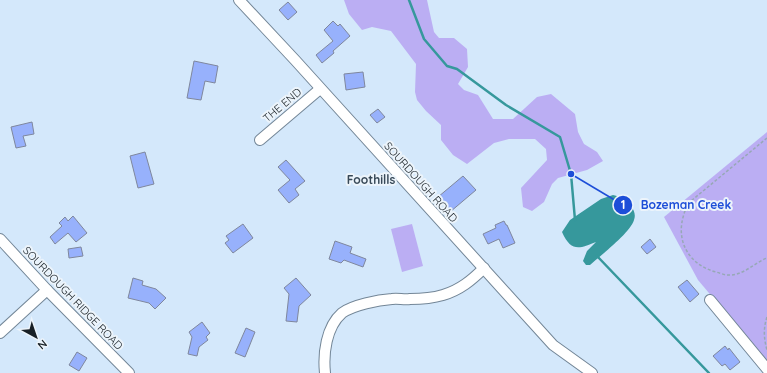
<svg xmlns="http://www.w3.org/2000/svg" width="767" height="373" font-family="Quicksand,sans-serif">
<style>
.green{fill:#bbaef3}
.water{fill:#36989c}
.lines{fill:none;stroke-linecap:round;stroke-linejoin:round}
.stream{stroke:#36989c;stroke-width:2.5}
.building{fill:#97b1fc;stroke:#7f879d}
.minor-casing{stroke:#738697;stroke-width:12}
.path{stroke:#97a8b6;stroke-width:1.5;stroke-dasharray:3 2;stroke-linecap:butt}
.minor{stroke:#fff;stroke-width:10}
.labels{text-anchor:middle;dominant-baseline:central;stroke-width:4;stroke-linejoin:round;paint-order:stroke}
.street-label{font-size:11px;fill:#182026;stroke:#ecf4fb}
.neighbourhood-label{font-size:12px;font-weight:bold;fill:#384958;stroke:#ecf4fb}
.leader{fill:none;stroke:#1d4ed8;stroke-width:1.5}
.callout-dot{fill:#1d4ed8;stroke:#ecf4fb;stroke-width:1.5}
.mark-label{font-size:12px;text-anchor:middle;font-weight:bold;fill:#fff}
.callout-label{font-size:12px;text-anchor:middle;font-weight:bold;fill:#1d4ed8;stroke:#ecf4fb;stroke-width:4;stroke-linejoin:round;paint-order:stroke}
</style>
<rect width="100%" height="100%" fill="#d4e8fb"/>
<!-- green -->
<g class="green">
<polygon points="344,0 427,0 434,32 439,38 454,38 467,49 468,67 458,84 464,90 478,95 493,119 513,119 537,97 551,94 575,114 578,132 584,144 597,152 603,161 587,170 558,178 552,184 544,202 532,211 523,207 521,188 547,160 546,149 535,139 509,139 494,143 467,164 453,155 441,140 441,125 426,111 417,100 415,92 416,64 391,31 372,27 362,30 349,14"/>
<polygon points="767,132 767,362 698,280 664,217"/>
<polygon points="412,224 423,266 402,272 391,229"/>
</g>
<!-- water -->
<path class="water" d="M613 195C621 197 627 198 631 206 634 210 636 215 634 220 630 233 601 255 590 265H586L583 261 587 251 596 242C579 249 571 252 562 232L570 220 601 199Z"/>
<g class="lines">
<!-- stream -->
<g class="stream">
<polyline points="409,0 424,39 447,66 457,69 506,105 560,137 571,174 575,220"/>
<polyline points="597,256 709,373"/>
</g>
</g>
<!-- building -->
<g class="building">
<polygon points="288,2 297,12 288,20 279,10"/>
<polygon points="333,21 338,26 340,24 350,36 333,51 334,53 322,63 316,55 333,41 324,30"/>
<polygon points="194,61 218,66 215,83 205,81 201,100 187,98"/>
<polygon points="363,72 365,87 346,90 344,74"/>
<polygon points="378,109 385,117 377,123 370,115"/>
<polygon points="32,122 34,134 23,136 26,146 16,148 11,127"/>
<polygon points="145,152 154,184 138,188 130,156"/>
<polygon points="286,160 305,181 295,189 299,195 289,203 278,190 290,180 278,167"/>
<polygon points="463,176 476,190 450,212 438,197"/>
<polygon points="73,216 87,233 76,242 68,233 55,244 50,237 62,226 59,223 65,217 68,221"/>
<polygon points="504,221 506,225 507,225 515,243 503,248 499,239 488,244 483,234 496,228 495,225"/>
<polygon points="243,224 253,238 233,253 225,243 229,240 226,236"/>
<polygon points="650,239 656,247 647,254 641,247"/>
<polygon points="335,241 352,247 350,253 366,259 363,267 344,260 341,263 329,259"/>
<polygon points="81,247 83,256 69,258 68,249"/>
<polygon points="133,278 143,281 142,285 156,289 166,298 155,309 149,303 128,298"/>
<polygon points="296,278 311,295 299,306 297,322 286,321 289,294 284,288"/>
<polygon points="687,280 699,294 690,302 678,287"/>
<polygon points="202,322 210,333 206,337 208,340 199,347 197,356 188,354 192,337 189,332"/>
<polygon points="246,328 255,332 245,357 235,353"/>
<polygon points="725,346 728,350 729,348 740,362 730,370 725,364 722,366 713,356"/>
<polygon points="77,352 87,358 79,371 69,365"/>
</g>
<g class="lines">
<defs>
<g id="minor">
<polyline points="239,0 295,60 553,345 592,373"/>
<polyline points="260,140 320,89"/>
<polyline points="0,239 47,290 129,373"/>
<polyline points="710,300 767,369"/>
<polyline points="0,333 47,290"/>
<path d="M325 373C323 354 326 327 342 313 353 305 378 300 392 299 398 298 404 300 410 299 421 299 433 298 443 295 460 290 472 280 484 268"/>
</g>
</defs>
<!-- minor casing -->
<use href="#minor" class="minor-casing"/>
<!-- path -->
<g class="path">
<path d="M767 138 691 201C689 205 685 209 684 214 675 241 689 265 716 272 720 273 724 275 728 275 743 276 754 263 767 258"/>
<path d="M767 317C763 329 764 339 767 350"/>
</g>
<!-- minor -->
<use href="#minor" class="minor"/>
</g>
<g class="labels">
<!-- street labels -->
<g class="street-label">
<text transform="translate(282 105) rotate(-40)">THE END</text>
<text transform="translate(421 182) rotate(48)">SOURDOUGH ROAD</text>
<text transform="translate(73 298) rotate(46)">SOURDOUGH RIDGE ROAD</text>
</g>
<!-- neighbourhood labels -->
<g class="neighbourhood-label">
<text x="371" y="179">Foothills</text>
</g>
</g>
<!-- callouts -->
<path class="leader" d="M571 174L623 205"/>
<g class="callout-dot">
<circle cx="571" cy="174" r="4"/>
<circle cx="623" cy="205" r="10"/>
</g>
<g class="mark-label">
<text x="623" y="209">1</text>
</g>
<g class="callout-label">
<text x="686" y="209">Bozeman Creek</text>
</g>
<!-- north arrow -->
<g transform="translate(36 337) rotate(140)" stroke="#ecf4fb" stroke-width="3" paint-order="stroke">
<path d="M0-3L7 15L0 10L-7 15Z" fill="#182026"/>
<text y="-6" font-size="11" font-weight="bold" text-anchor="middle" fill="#182026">N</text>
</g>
</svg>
